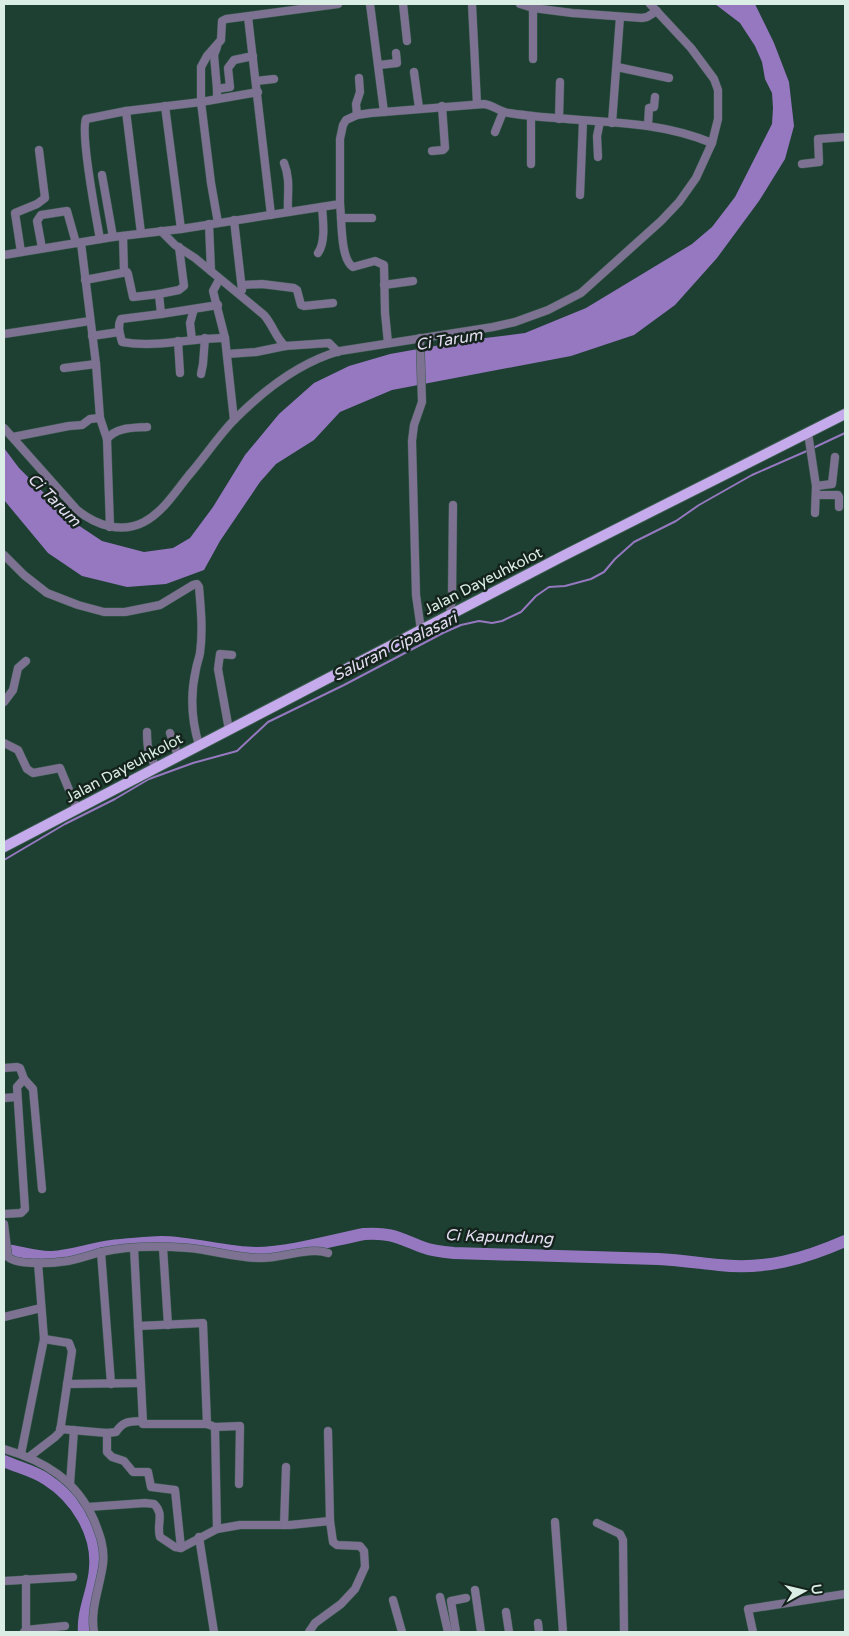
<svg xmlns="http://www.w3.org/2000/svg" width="849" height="1636" font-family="'Varela Round',sans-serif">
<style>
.water{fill:#9678c0}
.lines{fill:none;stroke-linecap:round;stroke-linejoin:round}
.stream{stroke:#9678c0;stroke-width:2}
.river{stroke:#9678c0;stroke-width:12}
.minor-casing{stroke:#3b5c4f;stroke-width:9}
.major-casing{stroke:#3b5c4f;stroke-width:12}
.minor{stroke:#7e7292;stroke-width:8}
.major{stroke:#c5abeb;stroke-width:10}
.labels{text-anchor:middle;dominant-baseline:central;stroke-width:5;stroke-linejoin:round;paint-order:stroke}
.street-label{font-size:15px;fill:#dbeee5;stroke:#14231c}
.water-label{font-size:16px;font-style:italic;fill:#e5def2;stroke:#14231c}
</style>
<rect width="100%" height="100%" fill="#1d4032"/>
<!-- water -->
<polygon class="water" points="715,4 755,4 774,43 789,82 794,126 785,159 759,201 717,258 675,305 634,335 571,356 392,390 340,412 314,440 276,464 260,482 220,541 204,570 166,584 127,587 82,576 48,553 4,500 4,448 19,468 72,521 102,541 144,552 173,548 190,538 213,507 245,455 279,414 314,383 349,366 390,354 469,340 525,333 586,308 692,244 712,227 735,197 772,124 773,108 772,93 765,79 762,62 755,46 740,23"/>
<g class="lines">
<!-- stream -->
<g class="stream">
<polyline points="813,448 845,433"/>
<polyline points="4,860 65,824 115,799 149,779 193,763 237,751 268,722 344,685 443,633 461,625 479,621 492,623 502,621 521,612 536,596 549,587 565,586 591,579 604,572 615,559 634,542 676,521 699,505 752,475 809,450"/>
</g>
<!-- river -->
<g class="river">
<path d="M4 1250C20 1251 35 1258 52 1257 70 1256 87 1250 105 1247 123 1244 142 1243 161 1242 193 1242 224 1253 256 1253 292 1252 329 1241 364 1234 391 1232 399 1238 422 1247 432 1251 443 1252 454 1253L658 1259C679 1260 699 1263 719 1265 765 1270 804 1259 845 1241"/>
<path d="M4 1461C17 1467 34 1471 46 1479 76 1498 98 1533 95 1568 94 1590 82 1611 84 1632"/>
</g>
<defs>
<g id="minor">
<polyline points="370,4 384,112"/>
<polyline points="403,4 407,41"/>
<polyline points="472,4 477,104"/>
<polyline points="520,4 533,8 572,13 642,18 647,17 657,11"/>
<polyline points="248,17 271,215"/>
<polyline points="533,59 533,8"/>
<polyline points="379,65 397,63 396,53"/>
<polyline points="617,67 669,78"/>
<polyline points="414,72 419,108"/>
<polyline points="256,81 274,79"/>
<polyline points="217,89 214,55 217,47"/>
<polyline points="217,99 217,89 230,87 228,68 234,60 253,56"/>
<polyline points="165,106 181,229"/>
<polyline points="126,111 141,233"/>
<polyline points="357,115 356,104 360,92 359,78"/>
<polyline points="531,116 531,164"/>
<polyline points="559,119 560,82"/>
<polyline points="612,123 620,17"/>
<polyline points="648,125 649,108 654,107 655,97"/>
<polyline points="495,132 503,112"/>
<polyline points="432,151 443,150 445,148 442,106"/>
<polyline points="598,157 597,136 600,122"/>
<path d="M284 163C291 180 287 195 288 212"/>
<polyline points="802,164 819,162 818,139 845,137"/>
<polyline points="102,175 113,237"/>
<polyline points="580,195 583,121"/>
<path d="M340 204C342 220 340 259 353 267L375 261 384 265 385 313 388 343"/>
<polyline points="341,218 372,218"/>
<polyline points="234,220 242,290"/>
<polyline points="218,223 211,183 201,102 201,67 207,56 221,40 222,21 226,19 338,4"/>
<polyline points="209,224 211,271"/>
<path d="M161 231 175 245 195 258 264 315C273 325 275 337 285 346"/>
<polyline points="123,236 124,272"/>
<path d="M100 239C96 217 80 134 86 119L126 111 201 102 258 92"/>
<polyline points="81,243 96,364 100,418 107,439 110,527"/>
<polyline points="179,247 184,286 179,290 159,294 161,314 218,305"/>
<polyline points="42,248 37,221 41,215 67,211 76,243"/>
<polyline points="21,252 15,213 37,204 45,198 39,150"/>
<path d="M318 253C326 242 323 220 322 207"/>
<path d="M4 255 113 237 181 229 340 204V139L343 125 346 120 357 115 371 113 484 104C493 105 500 112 509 113 577 124 648 116 712 143"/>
<polyline points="85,280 127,272 128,274 133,297 159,294"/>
<polyline points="219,280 213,291 225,338 234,420"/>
<polyline points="242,285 262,284 294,288 297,290 301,305 304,306 333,303"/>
<polyline points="384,285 413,281"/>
<path d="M161 314 121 319C117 326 120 334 122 342 156 348 191 338 225 338"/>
<polyline points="4,334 90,321"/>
<polyline points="92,336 119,332"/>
<polyline points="420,338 422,402 414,425 412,441 416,595 421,630"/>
<polyline points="192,340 190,323 194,309"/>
<polyline points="178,341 180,373"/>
<polyline points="227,354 256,352 285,346 329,343 338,352"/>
<polyline points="64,368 96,364"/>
<polyline points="201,374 203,364 205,338"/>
<path d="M4 428 77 510C96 525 121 534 144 522 163 512 176 491 189 475 204 458 219 435 235 419 264 390 300 362 340 351L493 327 515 322 548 310 581 293 661 221 679 202 696 178 712 143 718 119V90L714 79 691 48 650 4"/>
<polyline points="808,433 816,486 815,513"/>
<polyline points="13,437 69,426 82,425 90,419 100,418"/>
<path d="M107 439C116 427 133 428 147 427"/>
<polyline points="816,486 832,484 835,457"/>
<polyline points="817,495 838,495 839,497 839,507"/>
<path d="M4 555 24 575 47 593 78 605 104 612H125L160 605 193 585 197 584 199 587C201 609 203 632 200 653 199 659 197 663 196 669 190 695 191 719 199 745"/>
<polyline points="450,614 452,598 453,505"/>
<polyline points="4,702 13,690 18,668 26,661"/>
<polyline points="229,730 218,669 220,654 232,655"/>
<path d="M147 732C147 745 148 757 157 767"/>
<polyline points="170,733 178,756"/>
<polyline points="4,743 18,750 27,769 33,773 60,768 77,809"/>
<polyline points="4,1068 17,1067 20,1068 24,1079 17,1087 25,1209 21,1213 4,1214"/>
<polyline points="24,1079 33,1089 42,1189"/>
<polyline points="4,1098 17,1097"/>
<path d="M4 1224 8 1257C18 1266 55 1263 68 1261 79 1259 90 1255 101 1252 128 1246 161 1246 188 1248 212 1250 236 1258 260 1258 280 1259 310 1246 328 1253"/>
<polyline points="163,1248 168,1325"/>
<polyline points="101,1252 111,1384"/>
<polyline points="4,1317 41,1308"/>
<polyline points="138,1326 203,1323 207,1424 215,1427 217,1529"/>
<polyline points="141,1383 143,1424 207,1424"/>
<polyline points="67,1384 141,1383 134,1248"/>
<path d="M143 1421C130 1422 124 1420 116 1432L107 1433V1452L112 1457 124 1461 133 1472H148L151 1487 175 1490 181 1548"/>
<polyline points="215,1427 240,1426 239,1484"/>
<polyline points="60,1429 107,1433"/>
<path d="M4 1449C45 1461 76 1480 94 1520 100 1535 105 1548 103 1564 100 1587 90 1609 94 1632"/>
<polyline points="21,1454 44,1339 38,1263"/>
<polyline points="29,1457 55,1437 60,1432 72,1351 69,1343 44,1339"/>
<polyline points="70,1484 74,1430"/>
<path d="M88 1507 145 1503 154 1504C165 1514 156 1525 160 1537L175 1547 181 1548 217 1529 240 1525H290L330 1521"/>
<polyline points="555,1522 563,1632"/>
<polyline points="597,1523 620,1534 623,1540 624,1632"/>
<polyline points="284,1525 286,1467"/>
<polyline points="199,1537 214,1632"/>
<polyline points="4,1581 73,1577"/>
<polyline points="475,1590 481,1632"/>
<polyline points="440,1597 448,1632"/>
<polyline points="393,1600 402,1632"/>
<polyline points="506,1612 509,1632"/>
<polyline points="538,1623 539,1632"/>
<polyline points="26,1630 65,1626"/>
<polyline points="24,1632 26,1630 26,1579"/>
<polyline points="309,1632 315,1623 341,1604 355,1589 365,1567 364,1551 360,1546 337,1545 333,1542 330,1521 328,1431"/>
<polyline points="456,1632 451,1601 466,1598"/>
<polyline points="753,1632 748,1609 845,1594"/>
</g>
<polyline id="major" points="4,847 563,556 845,414"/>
</defs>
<!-- minor casing -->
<use href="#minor" class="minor-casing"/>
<!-- major casing -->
<use href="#major" class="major-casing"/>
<!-- minor -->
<use href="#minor" class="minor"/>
<!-- major -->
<use href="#major" class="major"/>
</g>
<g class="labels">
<!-- street labels -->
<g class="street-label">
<text transform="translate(483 581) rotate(-27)">Jalan Dayeuhkolot</text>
<text transform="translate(124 768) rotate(-28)">Jalan Dayeuhkolot</text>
</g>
<!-- water labels -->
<g class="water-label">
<text transform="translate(449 340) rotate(-9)">Ci Tarum</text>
<text transform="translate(54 500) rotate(45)">Ci Tarum</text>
<text transform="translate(395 647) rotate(-26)">Saluran Cipalasari</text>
<text transform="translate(499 1237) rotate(2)">Ci Kapundung</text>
</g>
</g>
<!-- border -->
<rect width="849" height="1636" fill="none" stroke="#dbeee5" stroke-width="10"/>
<!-- north arrow -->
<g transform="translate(804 1591) rotate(82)" stroke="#14231c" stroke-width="4" paint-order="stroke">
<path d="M0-4L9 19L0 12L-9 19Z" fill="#dbeee5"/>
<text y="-8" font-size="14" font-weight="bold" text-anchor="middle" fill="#dbeee5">U</text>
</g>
</svg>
